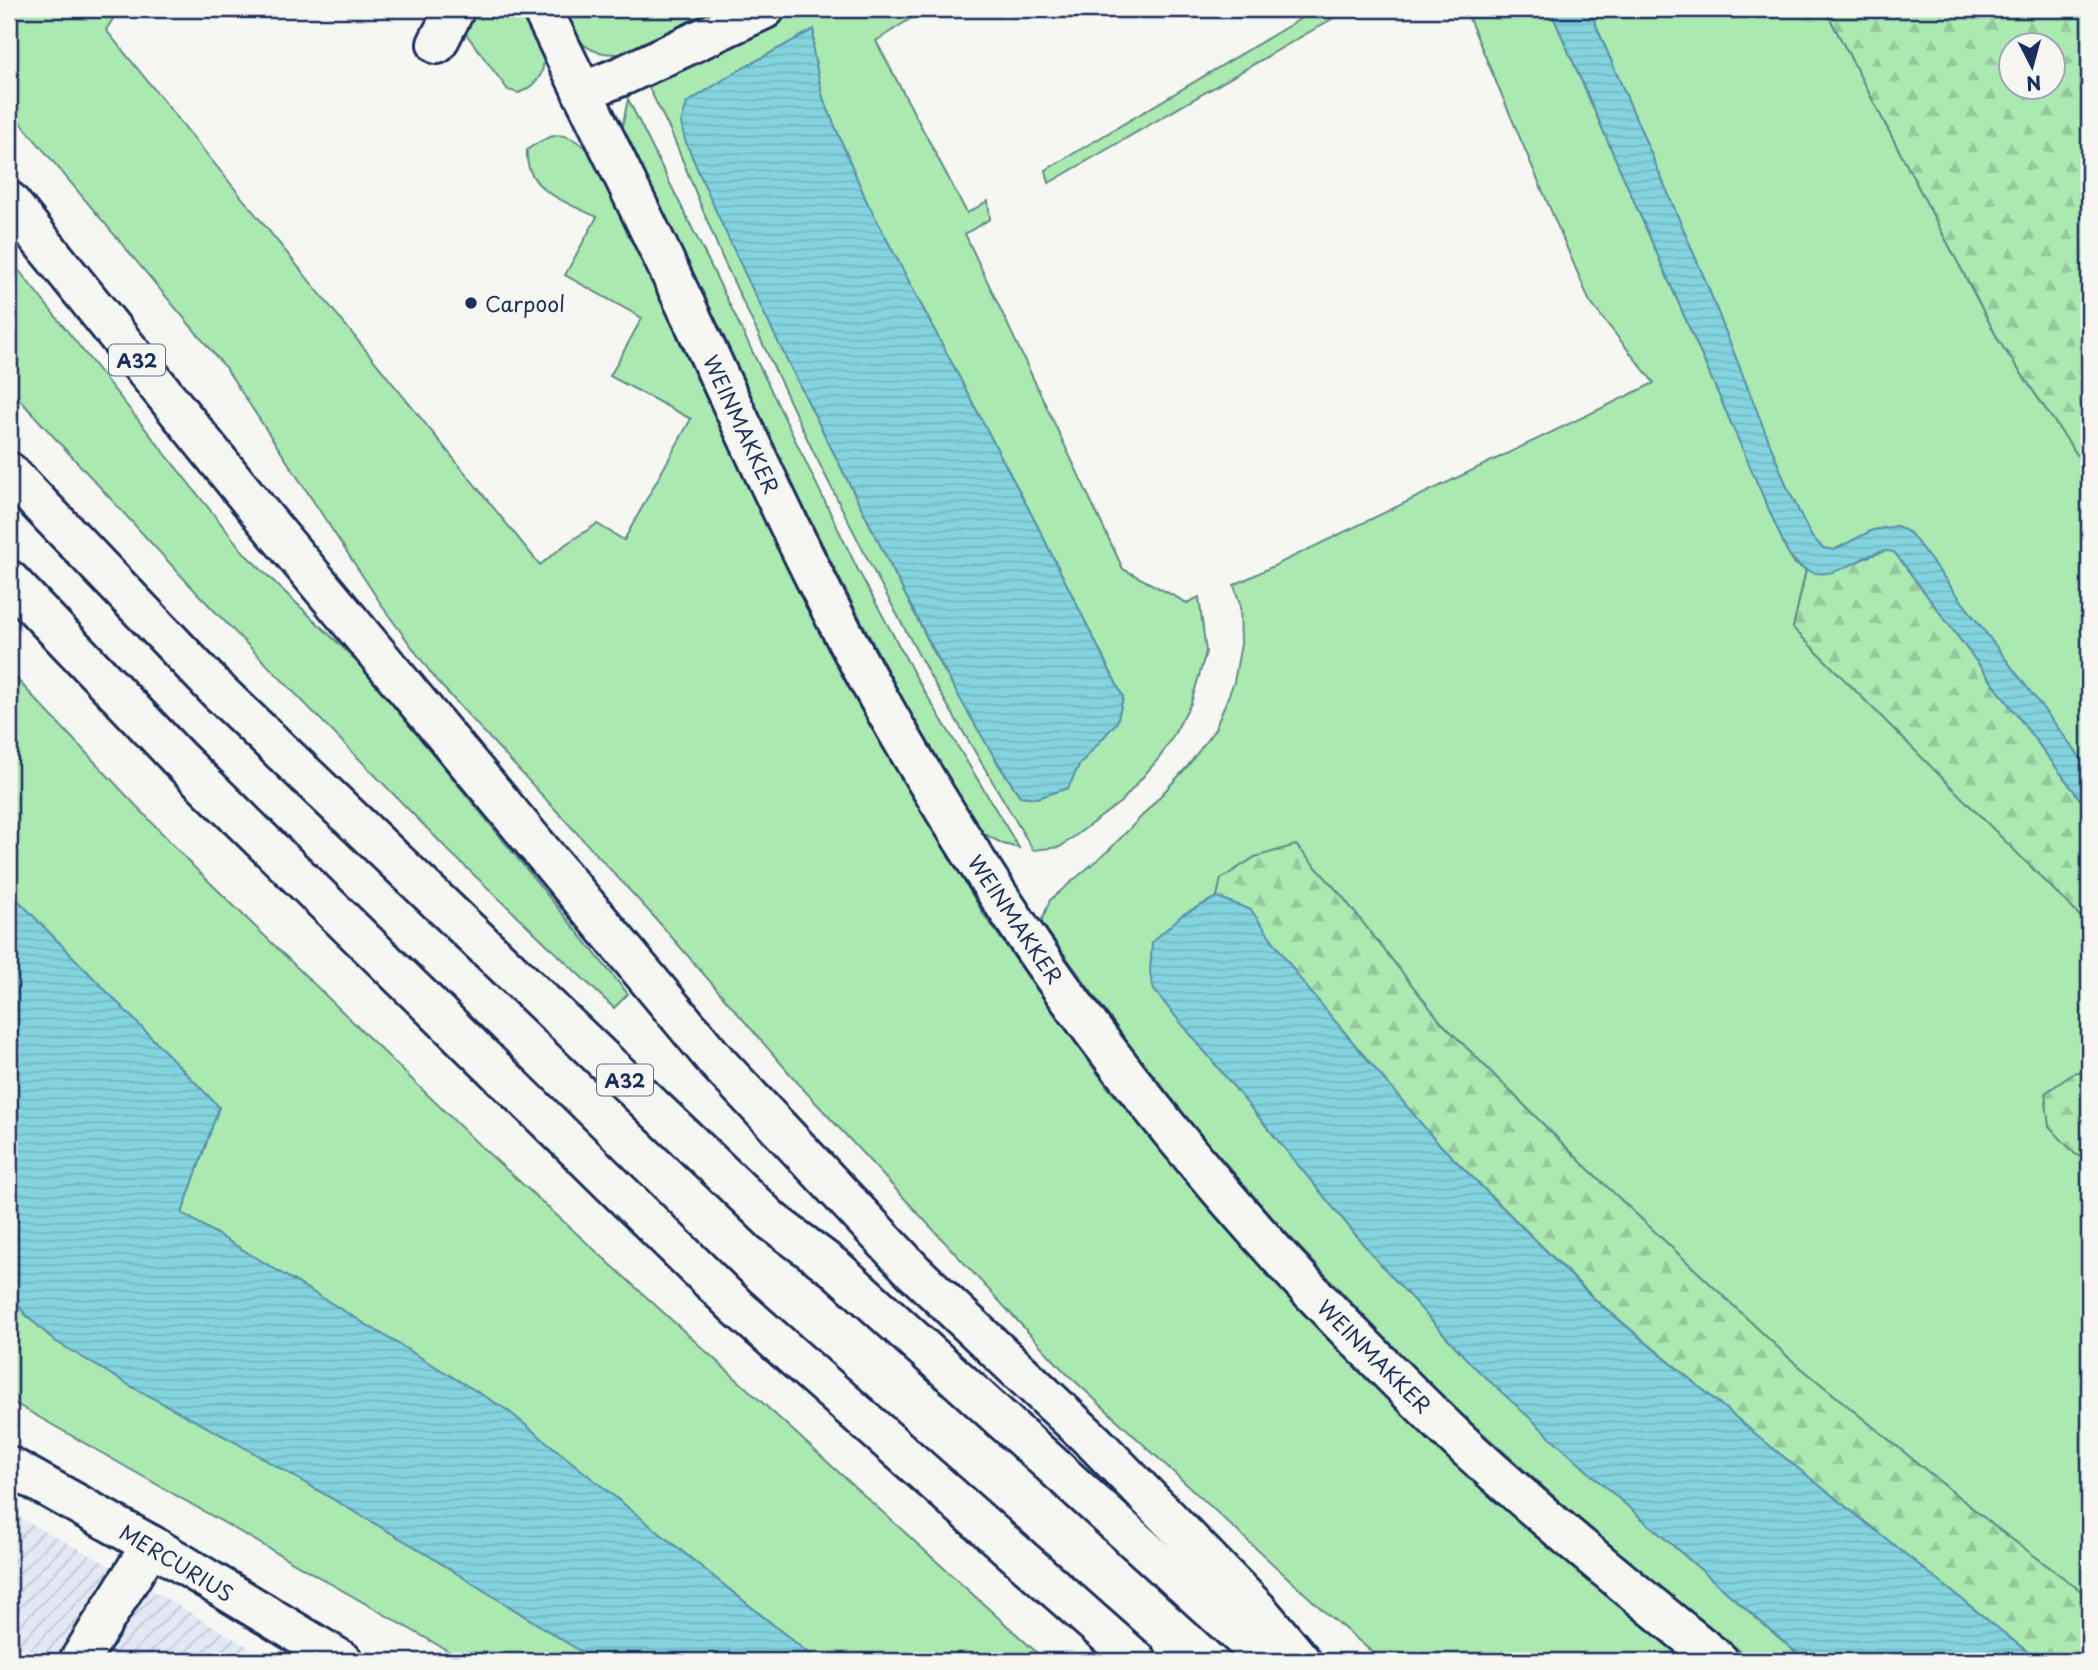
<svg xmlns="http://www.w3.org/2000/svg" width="2098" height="1670" font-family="'Playpen Sans',sans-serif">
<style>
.industrial{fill:url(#industrial-furrows)}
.grass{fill:#aae9b0;stroke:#628c87;stroke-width:2;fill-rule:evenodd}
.forest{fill:url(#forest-firs);stroke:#628c87;stroke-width:2;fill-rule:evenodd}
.water{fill:url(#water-rules);stroke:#5a92ab;stroke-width:2}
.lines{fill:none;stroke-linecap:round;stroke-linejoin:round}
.minor-casing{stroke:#1b2f5e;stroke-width:44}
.major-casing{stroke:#1b2f5e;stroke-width:44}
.highway-casing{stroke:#1b2f5e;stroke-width:44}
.minor{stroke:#f6f6f2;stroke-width:38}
.major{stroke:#f6f6f2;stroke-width:38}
.highway{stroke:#f6f6f2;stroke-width:38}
.poi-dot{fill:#1b2f5e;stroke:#f6f6f2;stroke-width:2.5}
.labels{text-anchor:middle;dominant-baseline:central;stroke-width:6;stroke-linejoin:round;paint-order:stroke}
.shield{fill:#f6f6f2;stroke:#5d6b8a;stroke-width:2}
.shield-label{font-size:19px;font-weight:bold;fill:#1b2f5e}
.poi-label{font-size:21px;fill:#1b2f5e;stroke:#f6f6f2;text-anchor:start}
.street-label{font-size:21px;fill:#1b2f5e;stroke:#f6f6f2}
</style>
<defs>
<pattern id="industrial-furrows" width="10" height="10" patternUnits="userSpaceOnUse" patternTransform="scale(1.75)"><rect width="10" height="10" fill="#e3e8f4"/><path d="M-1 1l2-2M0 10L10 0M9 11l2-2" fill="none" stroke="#c2c7d4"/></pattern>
<pattern id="forest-firs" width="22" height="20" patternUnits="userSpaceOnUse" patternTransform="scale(1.75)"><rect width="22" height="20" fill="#aae9b0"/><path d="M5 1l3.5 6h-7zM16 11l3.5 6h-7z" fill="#92c89a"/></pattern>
<pattern id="water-rules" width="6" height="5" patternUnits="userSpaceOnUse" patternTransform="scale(1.75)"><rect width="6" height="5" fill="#84d4df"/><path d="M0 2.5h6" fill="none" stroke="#71b6c2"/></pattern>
</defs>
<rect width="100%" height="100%" fill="#f6f6f2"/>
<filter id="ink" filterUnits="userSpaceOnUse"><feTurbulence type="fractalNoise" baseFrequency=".0143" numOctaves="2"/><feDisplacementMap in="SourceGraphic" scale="14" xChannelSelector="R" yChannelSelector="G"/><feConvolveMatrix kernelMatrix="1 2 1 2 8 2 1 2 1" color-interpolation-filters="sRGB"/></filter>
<g filter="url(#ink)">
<!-- industrial -->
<polygon class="industrial" points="9,1512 118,1570 271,1661 9,1661"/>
<!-- grass -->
<g class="grass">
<path d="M9 9H119L106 30 540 565 566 544 597 524 624 540 691 419 610 376 642 318 565 275 597 217C567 202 524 191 527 150 555 130 566 130 592 153L799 588 877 734 984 915 1108 1088 1259 1263 1690 1661H1383L1327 1614 1064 1371 804 1090 656 919 437 681 387 613 225 367 9 109Z"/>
<path d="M469 9H522C537 40 563 73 519 93L508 90 461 27Z"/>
<path d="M561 9H728L631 53C588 58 578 45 561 9Z"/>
<path d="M800 9H908L913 17 876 41 967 213 988 201 990 219 965 234 1123 569 1187 603 1199 597 1206 652 1191 703 1173 736 1160 757 1122 801 1060 847 1033 850 929 674 870 564 813 451 722 257 671 132 646 82ZM814 30 813 52 823 98 866 200 1037 525 1123 697 1117 722 1079 765 1068 788 1037 798 1020 796 1000 767 939 662 792 370 696 166 687 103 734 73Z"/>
<polygon points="1317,9 1349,9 1049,183 1046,170"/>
<polygon points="1465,9 1550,9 1787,551 1795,564 1806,570 1793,628 2089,925 2089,1072 2076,1072 2074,1153 2089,1162 2089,1597 1993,1525 1789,1358 1585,1166 1441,1022 1341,895 1296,846 1255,857 1221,879 1217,897 1182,915 1154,990 1374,1257 1471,1363 1594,1477 1806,1661 1753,1661 1654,1582 1575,1515 1431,1387 1276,1222 1201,1135 1131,1047 1041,922 1050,900 1109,850 1141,817 1187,767 1215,729 1234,682 1241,644 1240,604 1234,585 1654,383 1590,302"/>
<polygon points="1589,9 1825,9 1999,341 2089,472 2089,769 1910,533 1897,526 1873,530 1834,550 1823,548 1811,536 1787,487 1705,280"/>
<path d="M628 99 709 262 858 570 917 679 1019 848 1003 844 981 832C953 785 924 738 898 690 799 506 712 316 622 128Z"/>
<polygon points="9,258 246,555 358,662 628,994 614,1008 451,853 198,594 9,388"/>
<polygon points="9,671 194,867 474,1140 1046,1661 818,1661 507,1410 182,1213 219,1107 9,891"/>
<polygon points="9,1294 26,1315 55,1341 134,1388 235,1442 415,1547 596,1661 466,1661 9,1400"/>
</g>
<!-- forest -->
<g class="forest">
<path d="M1825 9H2089V472L1999 341ZM2010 46H2052V88H2010Z"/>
<path d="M1889 550 1895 553 2089 811V925L1793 628 1806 570C1843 577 1856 557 1889 550Z"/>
<polygon points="1296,845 1341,895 1441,1022 1585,1166 1789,1358 1993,1525 2089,1597 2089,1661 2039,1661 1770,1446 1597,1301 1435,1140 1303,983 1251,910 1217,897 1221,879 1255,857"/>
<polygon points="2076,1072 2089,1072 2089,1162 2074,1153 2049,1126 2045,1093"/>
</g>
<!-- water -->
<g class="water">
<path d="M1550 9H1589L1705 280 1787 487 1811 536 1823 548 1834 550 1873 530 1897 526 1910 533 2089 769V811L1895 553C1867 539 1824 607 1787 551Z"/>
<path d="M814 29 813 52 823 98 866 200 1037 525 1123 697 1117 722 1079 765 1068 788 1037 798 1020 796C956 702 908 599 857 499 797 380 736 262 685 140L681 123 687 103 734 73Z"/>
<polygon points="9,891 219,1107 182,1213 507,1410 818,1661 596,1661 415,1547 235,1442 134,1388 55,1341 26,1315 9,1294"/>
<polygon points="1217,897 1251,910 1303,983 1435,1140 1596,1301 1770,1446 2039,1661 1806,1661 1594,1477 1471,1364 1374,1257 1154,990 1150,973 1152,942 1182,915"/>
</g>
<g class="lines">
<defs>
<g id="minor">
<polyline points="437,44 455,9"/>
<polyline points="582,92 624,75 765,9"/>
<polyline points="79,1661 151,1545"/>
</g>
<g id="major">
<path d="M542 9C593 114 645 219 695 325 748 437 798 550 857 659 901 741 950 821 1000 898 1100 1051 1216 1193 1342 1324 1383 1366 1424 1408 1467 1448 1548 1522 1634 1592 1719 1661"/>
<polyline points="9,1466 151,1545 343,1661"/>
</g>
<g id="highway">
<polyline points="9,201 265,519 717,1062 914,1272 1095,1443 1257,1609 1301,1661"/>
<polyline points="9,472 217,690 773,1222 836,1269 1268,1661"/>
<polyline points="9,580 177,757 737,1307 1137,1661"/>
</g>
</defs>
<!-- minor casing -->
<use href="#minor" class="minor-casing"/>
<!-- major casing -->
<use href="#major" class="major-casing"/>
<!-- highway casing -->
<use href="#highway" class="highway-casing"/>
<!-- minor -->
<use href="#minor" class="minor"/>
<!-- major -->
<use href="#major" class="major"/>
<!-- highway -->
<use href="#highway" class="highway"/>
</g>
</g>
<!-- markers -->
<circle class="poi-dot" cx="471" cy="303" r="7"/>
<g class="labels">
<!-- shield labels -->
<g class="shield">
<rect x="109" y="344.5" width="56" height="31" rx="5"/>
<rect x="597" y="1064.5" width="56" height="31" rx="5"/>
</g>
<g class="shield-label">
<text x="137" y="360">A32</text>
<text x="625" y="1080">A32</text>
</g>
<!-- poi labels -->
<g class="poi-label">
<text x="485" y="303">Carpool</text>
</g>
<!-- street labels -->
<g class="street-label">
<text transform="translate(742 424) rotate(65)">WEINMAKKER</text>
<text transform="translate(1016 919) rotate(56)">WEINMAKKER</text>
<text transform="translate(1375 1356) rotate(45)">WEINMAKKER</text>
<text transform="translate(177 1562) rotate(31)">MERCURIUS</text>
</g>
</g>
<!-- margin -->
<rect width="2098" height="1670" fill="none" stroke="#f6f6f2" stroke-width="35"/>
<rect x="18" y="18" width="2063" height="1635" fill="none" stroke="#1b2f5e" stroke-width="2.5" filter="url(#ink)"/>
<!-- north arrow -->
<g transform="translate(2032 66) rotate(174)"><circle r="33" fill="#f6f6f2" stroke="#9ea6b7" stroke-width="2"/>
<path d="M0-5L12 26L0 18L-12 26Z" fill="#1b2f5e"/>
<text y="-10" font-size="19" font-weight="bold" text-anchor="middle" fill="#1b2f5e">N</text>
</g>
</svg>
